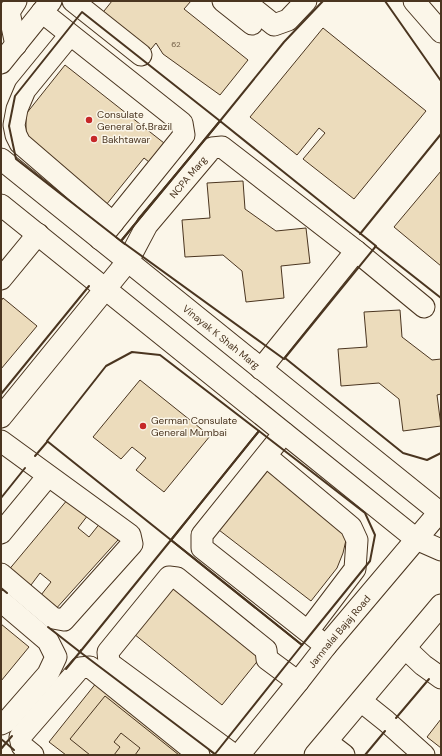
<svg xmlns="http://www.w3.org/2000/svg" width="442" height="756" font-family="'DM Sans',sans-serif">
<style>
.building{fill:#ecdcbc;stroke:#4a3520}
.lines{fill:none;stroke-linecap:round;stroke-linejoin:round}
.minor-casing{stroke:#4a3520;stroke-width:23}
.minor{stroke:#fbf6e9;stroke-width:21}
.wall{stroke:#4a3520;stroke-width:2}
.poi-dot{fill:#c62828;stroke:#fbf6e9;stroke-width:1.5}
.labels{text-anchor:middle;dominant-baseline:central;stroke-width:3;stroke-linejoin:round;paint-order:stroke}
.number-label{font-size:8px;fill:#725f47}
.poi-label{font-size:10px;fill:#4a3520;stroke:#fbf6e9;text-anchor:start}
.street-label{font-size:10px;fill:#4a3520;stroke:#fbf6e9}
</style>
<rect width="100%" height="100%" fill="#fbf6e9"/>
<!-- building -->
<g class="building">
<polygon points="112,1 191,1 184,9 248,60 220,95 163,54 156,43 147,54 100,16"/>
<polygon points="323,28 426,111 354,199 303,159 325,133 319,128 297,155 250,117"/>
<polygon points="65,65 164,143 149,162 144,158 106,205 32,147 26,131 26,114"/>
<polygon points="441,171 441,266 394,227"/>
<polygon points="243,181 245,209 276,231 306,228 310,263 281,266 284,298 246,302 242,271 223,255 185,257 182,220 210,218 207,183"/>
<polygon points="3,298 37,326 1,369 1,301"/>
<polygon points="400,310 402,337 432,360 441,359 441,394 437,395 441,426 403,431 399,399 379,383 341,386 338,349 367,347 364,312"/>
<polygon points="140,380 210,436 164,492 136,470 146,458 132,447 121,459 93,437"/>
<polygon points="266,469 337,523 346,540 343,553 337,568 311,601 219,530"/>
<polygon points="68,499 88,515 78,528 89,537 101,522 118,540 54,611 38,599 51,582 40,573 31,585 7,572"/>
<polygon points="172,587 260,658 222,705 134,634"/>
<polygon points="1,624 29,647 1,681"/>
<polygon points="97,682 189,755 66,755 49,742"/>
<polygon points="105,696 179,755 135,755 140,748 121,733 114,742 120,747 114,755 90,755 70,739"/>
<polygon points="441,719 441,748 427,737"/>
</g>
<g class="lines">
<defs>
<g id="minor">
<polyline points="73,1 141,55"/>
<polyline points="223,1 252,24"/>
<polyline points="244,1 274,25 288,20 306,1"/>
<polyline points="414,1 441,32"/>
<polyline points="42,12 182,123 184,135 100,239"/>
<polyline points="70,35 25,90 17,109 14,125 16,135 20,143 113,223"/>
<polyline points="16,45 9,12 16,1"/>
<polyline points="1,63 51,1"/>
<path id="s1" d="M1 159 438 511 441 515"/>
<polyline points="1,205 416,539 441,550"/>
<polyline points="1,279 38,234"/>
<polyline points="261,369 356,251"/>
<path id="s2" d="M1 417 128 261 147 225 212 148 222 147 356 251 424 307"/>
<polyline points="284,433 202,535 202,548 326,646"/>
<polyline points="1,441 130,535 132,544 64,620 53,618 1,574"/>
<polyline points="266,456 351,527 357,540 355,569 308,631"/>
<polyline points="1,533 48,476"/>
<polyline points="1,601 48,641 56,657 48,674 7,721 1,724"/>
<polyline points="405,648 423,665 441,678"/>
<polyline points="361,701 386,721 424,755"/>
<polyline points="327,742 344,755"/>
<polyline points="33,755 22,746 20,737 80,668 90,667 199,755"/>
<polyline points="234,755 109,663 108,652 169,577 177,578 266,650 267,659 298,682"/>
<path id="s3" d="M239 755 298 682 326 646 441 510"/>
<polyline points="315,755 441,605"/>
</g>
</defs>
<!-- minor casing -->
<use href="#minor" class="minor-casing"/>
<!-- minor -->
<use href="#minor" class="minor"/>
<!-- wall -->
<g class="wall">
<polyline points="385,1 441,81"/>
<polygon points="82,12 220,121 121,241 16,159 9,126 15,96"/>
<polygon points="220,121 376,246 284,359 121,241"/>
<polyline points="221,122 220,121 284,42 323,1"/>
<polyline points="360,233 360,234 441,134"/>
<polyline points="375,246 441,298"/>
<polygon points="132,352 160,355 259,431 171,540 47,441 106,366"/>
<polyline points="285,358 403,453 427,460 441,453"/>
<polyline points="1,394 89,286"/>
<polygon points="259,431 365,513 375,535 370,561 302,645 171,540"/>
<polyline points="35,456 47,442"/>
<polyline points="1,498 25,468"/>
<polygon points="171,540 302,645 215,754 80,652"/>
<polyline points="1,588 7,593"/>
<polyline points="48,627 80,652 81,650"/>
<polyline points="66,669 80,652"/>
<polyline points="396,718 429,679"/>
<polyline points="12,736 6,743 14,750"/>
<polyline points="1,739 6,743"/>
<polyline points="1,749 6,743"/>
<polyline points="365,755 385,731"/>
</g>
</g>
<!-- markers -->
<g class="poi-dot">
<circle cx="89" cy="120" r="4"/>
<circle cx="94" cy="139" r="4"/>
<circle cx="143" cy="426" r="4"/>
</g>
<g class="labels">
<!-- number labels -->
<g class="number-label">
<text x="176" y="44">62</text>
</g>
<!-- poi labels -->
<g class="poi-label">
<text x="97" y="114">Consulate<tspan x="97" dy="12">General of Brazil</tspan></text>
<text x="102" y="139">Bakhtawar</text>
<text x="151" y="420">German Consulate<tspan x="151" dy="12">General Mumbai</tspan></text>
</g>
<!-- street labels -->
<g class="street-label">
<text stroke="none"><textPath href="#s2" startOffset="305">NCPA Marg</textPath></text>
<text stroke="none"><textPath href="#s1" startOffset="283">Vinayak K Shah Marg</textPath></text>
<text stroke="none"><textPath href="#s3" startOffset="159">Jamnalal Bajaj Road</textPath></text>
</g>
</g>
<!-- border -->
<rect width="442" height="756" fill="none" stroke="#4a3520" stroke-width="4"/>
</svg>
